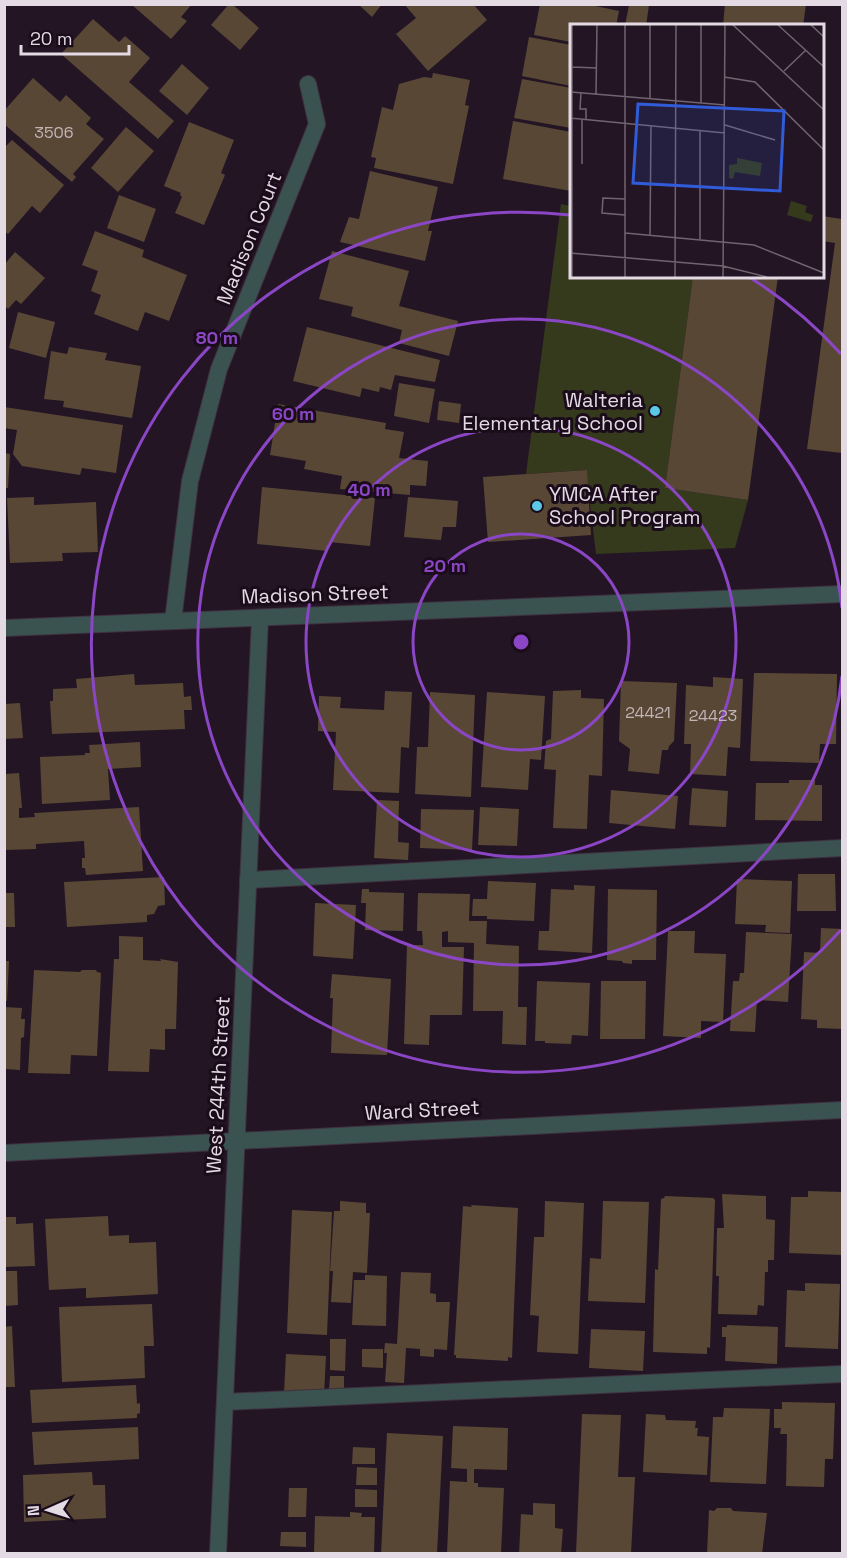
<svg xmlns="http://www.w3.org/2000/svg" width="847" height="1558" font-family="'Space Grotesk',sans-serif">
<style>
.green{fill:#353a1d}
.building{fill:#584735}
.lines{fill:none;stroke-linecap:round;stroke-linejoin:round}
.service-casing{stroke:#3f3140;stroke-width:18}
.minor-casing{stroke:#3f3140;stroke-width:18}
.service{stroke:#3a5351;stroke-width:16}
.minor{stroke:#3a5351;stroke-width:16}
.ring{fill:none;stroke:#8b46c5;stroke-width:3}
.poi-dot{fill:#5bc8e6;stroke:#1b0c1b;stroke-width:2}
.labels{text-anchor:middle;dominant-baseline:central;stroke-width:6;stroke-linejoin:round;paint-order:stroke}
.number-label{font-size:16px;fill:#c1b5b8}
.street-label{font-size:20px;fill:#e4dae4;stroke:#1b0c1b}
.poi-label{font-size:20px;fill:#e4dae4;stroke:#1b0c1b;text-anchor:end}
.inset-road{fill:none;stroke:#716471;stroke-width:1.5}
.view{fill:#315cd9;fill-opacity:0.15;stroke:#315cd9;stroke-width:3}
.inset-edge{fill:none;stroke:#e4dae4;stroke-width:3}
.centre{fill:#8b46c5;stroke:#1b0c1b;stroke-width:3}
.ring-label{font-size:18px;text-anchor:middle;font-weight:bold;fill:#8b46c5;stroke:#1b0c1b;stroke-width:6;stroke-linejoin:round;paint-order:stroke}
</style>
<rect width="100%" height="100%" fill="#241525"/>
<!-- green -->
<polygon class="green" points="561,204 571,206 571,276 693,276 665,488 748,500 735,548 596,554 586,470 526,474"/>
<!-- building -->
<g class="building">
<polygon points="131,4 192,4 181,17 187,21 171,39"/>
<polygon points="229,4 232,4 259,28 240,50 211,25"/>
<polygon points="358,4 382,4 372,17"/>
<polygon points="404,4 473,4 487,20 428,71 396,34 416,18"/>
<polygon points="540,4 586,4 619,11 616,26 571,26 571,42 534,35"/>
<polygon points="725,4 806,4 803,26 723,26"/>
<polygon points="629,5 649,5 646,26 625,26"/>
<polygon points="93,19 119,42 125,36 150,58 129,82 174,121 158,139 61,54"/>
<polygon points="529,37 571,45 571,86 522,76"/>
<polygon points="182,64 209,88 187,115 159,91"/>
<polygon points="433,73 470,80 465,105 469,106 453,184 374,168 376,158 371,157 382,107 393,110 399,84 424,77 432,78"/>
<polygon points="33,78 60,102 66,95 91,118 86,124 104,139 73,174 76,177 72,182 4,124 4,111"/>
<polygon points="522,79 571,88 571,128 514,118"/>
<polygon points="513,121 571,132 571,191 503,179"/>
<polygon points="189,122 234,140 221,173 225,175 204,225 175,213 182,197 180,195 181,193 164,186"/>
<polygon points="126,127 154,151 118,192 91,168"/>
<polygon points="12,140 64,185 40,213 32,206 8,234 4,231 4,148"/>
<polygon points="370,171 438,187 428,231 432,231 425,261 340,242 349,217 359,219"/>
<polygon points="119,195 156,209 144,242 107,228"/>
<polygon points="822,216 842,219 842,453 807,449 835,243 822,241"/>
<polygon points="95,231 144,250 142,257 187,275 169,321 145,312 138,331 94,314 101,295 91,291 98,271 82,265"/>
<polygon points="332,251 409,271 399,306 458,321 449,356 399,343 402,330 351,316 353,307 319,299"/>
<polygon points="15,252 45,278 21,304 16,300 8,309 5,306 5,264"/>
<polygon points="693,276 778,276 748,500 665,488"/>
<polygon points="18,312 55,322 46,358 9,348"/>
<polygon points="307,327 440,360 435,382 395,375 391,390 380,387 379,392 362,388 360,397 293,381"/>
<polygon points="69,347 107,353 105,360 141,366 132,418 63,407 64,401 44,399 51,351 67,354"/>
<polygon points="399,383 435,389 429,423 394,416"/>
<polygon points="439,401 461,404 459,423 437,420"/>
<polygon points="278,404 386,423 385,429 404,432 399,458 428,461 426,486 410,485 410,495 340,489 342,476 304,469 306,461 270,455"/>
<polygon points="4,407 123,425 116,473 82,468 80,475 22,466 13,454 17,430 4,428"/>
<polygon points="4,453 10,454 8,488 4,488"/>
<polygon points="587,470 591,535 488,542 483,477"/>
<polygon points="262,487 375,498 370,546 329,542 328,551 257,544"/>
<polygon points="34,497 34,505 96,502 98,552 62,553 63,561 10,563 7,498"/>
<polygon points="408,497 458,501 456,527 443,527 441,540 404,537"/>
<polygon points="754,673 837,674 836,744 820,744 819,763 750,761"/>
<polygon points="134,674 135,685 183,683 184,697 191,696 192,710 184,710 185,729 52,734 50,701 53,701 53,689 77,688 76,679"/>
<polygon points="713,677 743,679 740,748 728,747 726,776 690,774 691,744 684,744 686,685 713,687"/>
<polygon points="621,681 677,683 674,741 669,746 668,750 662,750 659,774 628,771 630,749 619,741"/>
<polygon points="581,690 581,698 604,699 602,776 589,775 587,829 553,828 556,770 544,769 546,741 551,739 553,691"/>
<polygon points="385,691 412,692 409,748 401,747 399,793 333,790 336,732 318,731 319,696 341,697 340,708 384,710"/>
<polygon points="430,692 475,695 471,797 415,794 417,747 428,747"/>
<polygon points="487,692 545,696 541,760 530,759 528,790 481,787"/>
<polygon points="20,703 23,738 4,739 4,704"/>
<polygon points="140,742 141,767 108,769 110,800 42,804 40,757 85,755 85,753 90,753 89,745"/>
<polygon points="19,773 22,808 19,808 19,818 35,817 34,813 139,807 143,871 86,875 85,868 82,868 82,858 85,858 84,841 36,844 36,849 5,850 5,774"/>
<polygon points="789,780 815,780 815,785 822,785 822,821 755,820 756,783 789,783"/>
<polygon points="692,788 728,791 726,827 689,825"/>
<polygon points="611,790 678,796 675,829 609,823"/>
<polygon points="377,800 399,801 398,842 409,843 408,860 374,858"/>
<polygon points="480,807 519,809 517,846 478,845"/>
<polygon points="421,809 474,810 472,850 420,848"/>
<polygon points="798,874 835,874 836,911 797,911"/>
<polygon points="164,877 165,905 158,906 154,914 147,915 147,922 67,927 64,882"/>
<polygon points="737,879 792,881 790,933 765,932 766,925 735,924"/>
<polygon points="488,881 536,883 534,921 487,919 487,916 472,916 473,899 487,899"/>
<polygon points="574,885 595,886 592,953 538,950 539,931 549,931 551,889 574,890"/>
<polygon points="362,889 369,889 369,892 404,893 403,931 365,930 366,903 361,903"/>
<polygon points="608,889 657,890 656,960 632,960 632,964 623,963 622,961 607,960"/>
<polygon points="4,893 14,893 15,927 4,927"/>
<polygon points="418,893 470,894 469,921 487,921 486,944 519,946 518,1007 527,1007 526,1045 502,1044 503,1011 473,1011 474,943 448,942 448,931 442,932 442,947 464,947 462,1015 430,1015 429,1045 404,1044 407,945 423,945 422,931 417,931"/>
<polygon points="315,903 356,905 353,959 313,956"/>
<polygon points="821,928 842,929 842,1029 817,1028 817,1020 801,1019 804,952 820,953"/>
<polygon points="668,931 695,931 694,953 726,954 723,1022 701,1021 701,1038 663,1036"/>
<polygon points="746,932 792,934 788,1002 757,1000 755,1032 730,1031 733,981 739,981 740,973 744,973"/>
<polygon points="119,936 143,937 143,960 161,961 160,959 178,962 176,1029 165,1029 165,1050 150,1049 149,1072 108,1071 114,959 119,959"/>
<polygon points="4,961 9,961 7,1001 4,1001"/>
<polygon points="34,970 80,972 82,970 96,970 97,972 101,973 97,1056 71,1055 70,1074 28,1073"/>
<polygon points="332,974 391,979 387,1055 331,1053 333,998 330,998"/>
<polygon points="537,981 590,983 588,1036 572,1035 571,1044 545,1043 545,1041 535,1041"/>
<polygon points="601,981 646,981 645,1039 600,1039"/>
<polygon points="4,1007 22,1008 21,1019 25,1019 24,1037 21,1038 20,1070 4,1069"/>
<polygon points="808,1191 842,1192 842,1255 789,1253 791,1197 808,1197"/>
<polygon points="722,1194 766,1196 766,1219 775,1220 774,1260 768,1260 768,1272 765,1272 764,1306 758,1305 757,1315 718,1314 719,1276 716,1276 717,1228 724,1228"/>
<polygon points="665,1196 713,1198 715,1200 710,1348 707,1347 707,1354 653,1352 655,1269 658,1270 661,1199 664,1198"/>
<polygon points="340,1201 366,1203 366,1213 370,1213 367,1273 353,1272 351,1303 331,1302 333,1271 330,1271 334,1211 340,1211"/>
<polygon points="545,1201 584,1203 578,1354 537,1352 539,1316 530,1315 534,1237 544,1237"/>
<polygon points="603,1201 649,1202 645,1303 588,1301 590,1258 601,1259"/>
<polygon points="471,1205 518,1208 512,1358 508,1357 508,1361 456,1358 456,1355 454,1355 463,1206 472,1207"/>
<polygon points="292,1210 332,1212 327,1335 287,1333"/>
<polygon points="108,1216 109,1236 129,1235 129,1243 156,1242 158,1294 86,1298 86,1288 49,1290 45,1219"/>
<polygon points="4,1217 16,1217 16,1224 33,1223 35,1266 4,1267"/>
<polygon points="4,1271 17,1271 18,1305 4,1306"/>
<polygon points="401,1272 431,1273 430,1293 436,1294 436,1302 450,1302 447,1350 434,1349 434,1357 420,1356 420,1349 406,1348 404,1383 385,1382 387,1353 384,1353 385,1343 397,1344"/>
<polygon points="365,1275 387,1276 386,1326 352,1325 354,1280 365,1280"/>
<polygon points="805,1283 840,1284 838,1349 785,1347 787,1290 805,1291"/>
<polygon points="152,1304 154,1346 144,1346 145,1378 62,1382 59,1307"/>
<polygon points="727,1325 778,1327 777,1364 725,1361 726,1337 722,1337 722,1327 727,1327"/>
<polygon points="12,1326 15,1387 4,1387 4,1327"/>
<polygon points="591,1329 645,1331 643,1371 589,1368"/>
<polygon points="330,1339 346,1339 345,1371 330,1370"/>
<polygon points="362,1349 383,1349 383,1368 362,1367"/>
<polygon points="286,1354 326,1356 324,1395 284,1393"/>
<polygon points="330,1376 344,1376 344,1390 329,1389"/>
<polygon points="136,1385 137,1404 140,1403 140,1413 137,1414 137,1418 32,1423 30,1390"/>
<polygon points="782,1402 835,1403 833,1459 825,1459 824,1487 786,1486 787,1434 780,1434 781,1428 774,1428 774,1409 782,1409"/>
<polygon points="724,1408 770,1409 766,1484 710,1482 713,1417 723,1417"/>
<polygon points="582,1414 621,1415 618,1477 635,1477 631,1554 576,1554"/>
<polygon points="646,1414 665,1415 666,1420 696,1421 695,1428 698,1428 697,1436 709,1437 707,1475 643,1472"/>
<polygon points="453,1426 508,1428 507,1470 474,1469 474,1483 478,1483 478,1487 504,1488 501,1554 447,1554 450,1481 467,1482 467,1469 451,1468"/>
<polygon points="138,1427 139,1459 34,1465 32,1432"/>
<polygon points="387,1433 443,1436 437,1554 381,1554"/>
<polygon points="353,1447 375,1448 375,1464 352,1464"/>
<polygon points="357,1467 377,1468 377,1485 356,1485"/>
<polygon points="92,1472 93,1485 105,1485 106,1518 24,1522 23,1475"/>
<polygon points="289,1488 307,1488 306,1517 288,1517"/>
<polygon points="355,1489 377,1490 377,1507 355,1507"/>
<polygon points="533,1503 555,1504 555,1528 563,1529 561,1554 519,1554 521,1514 533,1515"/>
<polygon points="717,1508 731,1508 733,1511 767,1513 762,1554 707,1554 709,1510 714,1511"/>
<polygon points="350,1512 362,1513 361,1517 375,1517 374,1554 314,1554 315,1516 350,1517"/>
<polygon points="281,1532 306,1532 306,1547 280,1546"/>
</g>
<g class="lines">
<defs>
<g id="service">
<polyline points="248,880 842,848"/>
<polyline points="225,1402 842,1374"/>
</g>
<g id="minor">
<polyline points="173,621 190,481 219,369 317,124 308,84"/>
<polyline points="4,628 842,594"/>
<polyline points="4,1153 842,1110"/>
<polyline points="218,1554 260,618"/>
</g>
</defs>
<!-- service casing -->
<use href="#service" class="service-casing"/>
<!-- minor casing -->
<use href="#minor" class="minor-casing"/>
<!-- service -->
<use href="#service" class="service"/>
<!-- minor -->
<use href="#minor" class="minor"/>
</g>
<!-- distance rings -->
<g class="ring">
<circle cx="521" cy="642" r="108"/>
<circle cx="521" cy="642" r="215"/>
<path d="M842 676A323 323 0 1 1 842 608"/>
<path d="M841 930A430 430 0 1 1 570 215M749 277A430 430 0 0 1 841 354"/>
</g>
<!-- markers -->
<g class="poi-dot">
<circle cx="655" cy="411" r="6"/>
<circle cx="537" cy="506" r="6"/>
</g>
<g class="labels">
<!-- number labels -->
<g class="number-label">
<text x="54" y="132">3506</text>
<text x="648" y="712">24421</text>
<text x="713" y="715">24423</text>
</g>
<!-- street labels -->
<g class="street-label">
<text transform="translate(249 238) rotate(-68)">Madison Court</text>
<text transform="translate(315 594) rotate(-2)">Madison Street</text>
<text transform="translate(218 1085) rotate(-87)">West 244th Street</text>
<text transform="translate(422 1110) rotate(-3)">Ward Street</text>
</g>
<!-- poi labels -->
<g class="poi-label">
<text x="643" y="400">Walteria<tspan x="643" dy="23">Elementary School</tspan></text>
<text x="549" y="494" text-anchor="start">YMCA After<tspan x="549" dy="23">School Program</tspan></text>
</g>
</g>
<!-- overview -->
<g transform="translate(570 24)">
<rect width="254" height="254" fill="#241525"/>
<path d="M167 134 192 139 190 152 165 148 163 155 159 154V141L167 140ZM221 177 237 182 235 188 243 191 241 198 217 191Z" fill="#353a1d"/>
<path class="inset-road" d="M2 0V253M55 0V253M131 0V79M162 0 254 86M207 0 254 43M240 0 254 13M2 43 27 44M214 47 236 26M154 53 185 58 254 126M1 68 155 81M11 68 10 85H16V95M26 70 27 0M80 75V0M0 94 155 109M155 101 205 116M130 106V215M12 140V95M55 175 33 174 32 189 55 191M55 209 184 221 254 249M80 211 81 102M0 229 153 242 197 253M105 253 106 0M153 253 155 0"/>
<path class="view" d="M68 80 214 87 210 167 63 159Z"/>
<rect width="254" height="254" class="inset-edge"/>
</g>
<circle cx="521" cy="642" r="9" class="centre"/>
<g class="ring-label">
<text x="217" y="344">80 m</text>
<text x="293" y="420">60 m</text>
<text x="369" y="496">40 m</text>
<text x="445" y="572">20 m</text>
</g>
<!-- border -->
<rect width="847" height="1558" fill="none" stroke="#e4dae4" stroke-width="12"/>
<!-- north arrow -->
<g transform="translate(48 1510) rotate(267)" stroke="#1b0c1b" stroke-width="4.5" paint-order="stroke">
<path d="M0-4.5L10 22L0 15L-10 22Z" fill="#e4dae4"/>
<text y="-9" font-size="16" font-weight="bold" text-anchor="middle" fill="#e4dae4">N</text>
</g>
<!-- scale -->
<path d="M21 45v9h108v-9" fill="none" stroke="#e4dae4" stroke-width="3"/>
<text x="30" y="45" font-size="18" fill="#e4dae4" stroke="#1b0c1b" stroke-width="4.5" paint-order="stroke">20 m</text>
</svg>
